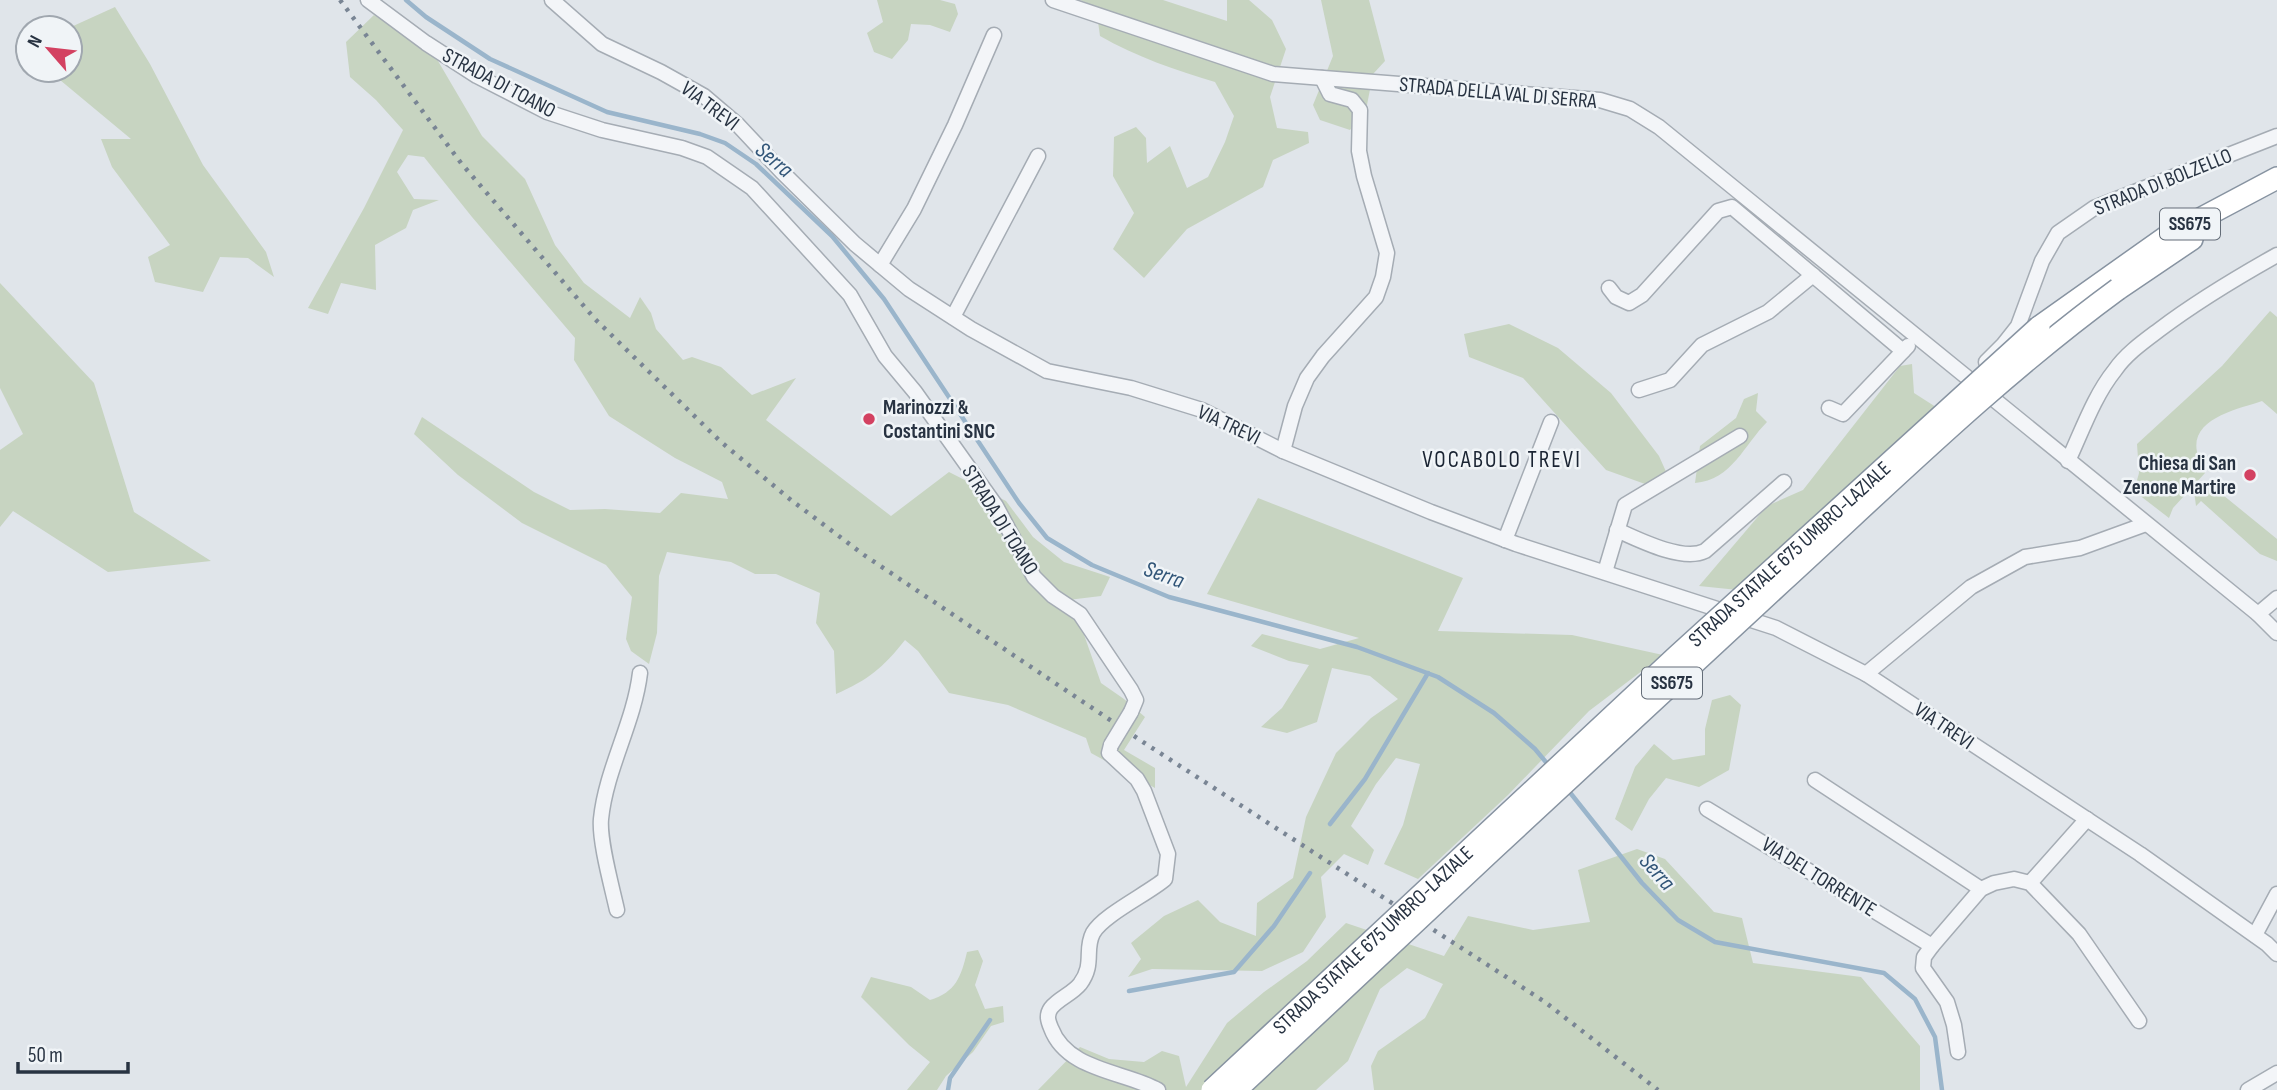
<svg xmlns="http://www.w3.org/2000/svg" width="2277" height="1090" font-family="'Sofia Sans Condensed',sans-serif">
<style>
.green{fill:#c7d4c1}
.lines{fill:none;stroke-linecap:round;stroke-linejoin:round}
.stream{stroke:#9ab5cb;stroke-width:4.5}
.minor-casing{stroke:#a5acb4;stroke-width:17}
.highway-casing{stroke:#8793a1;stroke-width:24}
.minor{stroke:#f3f5f8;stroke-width:14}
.highway{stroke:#fff;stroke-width:21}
.rail{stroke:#798594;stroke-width:4.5;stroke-dasharray:3.5 7;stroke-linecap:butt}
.minor-bridge-casing{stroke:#a5acb4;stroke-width:17;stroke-linecap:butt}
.highway-bridge-casing{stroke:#8793a1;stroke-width:24;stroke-linecap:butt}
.minor-bridge{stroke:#f3f5f8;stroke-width:14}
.highway-bridge{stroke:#fff;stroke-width:21}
.poi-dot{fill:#d34161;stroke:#f0f4f7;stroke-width:2.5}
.labels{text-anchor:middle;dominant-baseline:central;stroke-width:5;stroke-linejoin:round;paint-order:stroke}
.shield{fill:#f0f4f7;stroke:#646d78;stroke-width:2}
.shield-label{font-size:19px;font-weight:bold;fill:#283342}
.street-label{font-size:21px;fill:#283342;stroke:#f0f4f7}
.poi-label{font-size:21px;font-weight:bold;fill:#283342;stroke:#f0f4f7;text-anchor:start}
.water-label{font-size:23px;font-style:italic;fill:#315578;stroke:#f0f4f7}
.neighbourhood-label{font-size:23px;letter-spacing:2px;fill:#1a2433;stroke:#f0f4f7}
</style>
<rect width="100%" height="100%" fill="#e0e5ea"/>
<!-- green -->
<g class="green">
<polygon points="877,0 940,0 955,4 958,14 950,32 930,25 911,24 908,40 892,59 874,52 867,33 883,22"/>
<path d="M1080 0H1163L1227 21V0H1249L1272 20 1286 49 1270 97 1277 128 1308 132 1309 143 1273 160 1263 187 1187 229 1144 278 1113 249 1134 213 1113 176 1114 137 1136 127 1146 138 1147 163 1170 146 1187 188 1208 177 1225 142 1234 116 1215 82C1176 70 1136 57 1100 36L1096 7Z"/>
<polygon points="1321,0 1369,0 1385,61 1373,74 1366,110 1350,130 1320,120 1313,105 1333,56"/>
<polygon points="115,7 150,64 203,165 266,252 274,277 248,258 220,257 203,292 155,282 148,257 170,245 112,167 101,139 131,139 48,70 70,70 71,27"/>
<path d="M374 15 409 38 438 61 482 136 525 179 555 245 584 283 630 318 640 297 651 313 656 329 683 360 692 357 721 367 752 395 796 378 766 420 891 516 949 472 1006 501 1033 537 1064 562 1110 577 1101 596 1068 600 1082 629 1101 683 1124 699 1145 717 1124 750 1155 768V788L1091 753 1086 738 1008 705 949 693 918 651 905 640C883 668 868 680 836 694L834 651 816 623 820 593 776 574H755L731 562 667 552 659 576 657 633 649 664 631 651 626 639 632 597 606 565 522 523 458 475 414 434 422 417 534 492 570 510 605 509 660 513 681 493 728 499 722 482 675 458 609 416 574 360 575 338 472 217 424 157 408 155 397 172 414 199 439 200 413 210 406 228 375 245 376 290 341 283 328 314 308 308 364 208 403 130 376 100 350 77 346 42Z"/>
<polygon points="0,283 94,383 134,512 211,561 108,572 13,511 0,527 0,450 23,434 0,388"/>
<path d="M2270 311 2277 317V414L2262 401C2239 409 2190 418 2197 452 2198 459 2203 466 2205 473L2173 508 2169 518 2134 491 2139 473 2137 444 2222 366Z"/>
<polygon points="1509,324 1558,348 1611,393 1659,456 1672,485 1659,489 1606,470 1523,378 1469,357 1464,334"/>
<polygon points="1912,364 1914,393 1939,409 1738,590 1699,586 1767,506 1803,490 1900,366"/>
<path d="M1758 393 1756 411 1767 422C1744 445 1732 480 1695 483L1700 446 1736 418 1744 399Z"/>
<polygon points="2207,482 2277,539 2277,561 2260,554 2201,501 2196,506 2194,491"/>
<polygon points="1258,498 1463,578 1438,631 1572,635 1663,655 1589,711 1508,795 1418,879 1384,864 1403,825 1420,764 1396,758 1376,784 1351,826 1374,850 1368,865 1344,854 1321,877 1326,917 1303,952 1262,971 1152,969 1128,977 1141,959 1131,943 1164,916 1198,900 1220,922 1256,936 1257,903 1293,878 1306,817 1336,753 1371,718 1398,699 1370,676 1332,668 1317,722 1287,733 1261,727 1282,708 1309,665 1289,661 1251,646 1262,634 1320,649 1359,638 1207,594"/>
<polygon points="1730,695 1741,705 1729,770 1699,787 1666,778 1649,799 1632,831 1615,819 1635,767 1654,744 1673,760 1705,755 1705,729 1712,700"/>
<polygon points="1637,849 1665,859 1714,912 1742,918 1753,963 1861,977 1920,1046 1920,1090 1374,1090 1371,1066 1378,1051 1425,1018 1443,984 1407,968 1380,989 1348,1061 1316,1090 1038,1090 1080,1047 1109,1059 1144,1062 1162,1051 1179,1056 1186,1087 1227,1023 1264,992 1307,961 1346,923 1444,956 1468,916 1533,930 1590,922 1578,870"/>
<path d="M978 950 983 961 975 985 985 1009 1003 1006 1004 1022 991 1026 973 1052 946 1076 937 1090H907L930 1062 909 1045 861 997 871 977 911 987 930 1000C956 992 961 977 967 952Z"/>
</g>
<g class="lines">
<!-- stream -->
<g class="stream">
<polyline points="406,0 426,17 490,59 607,112 700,134 725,143 756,164 832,236 884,299 1019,503 1047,538 1092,565 1169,597 1357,647 1438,677 1494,713 1535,749 1550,767"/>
<polyline points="1568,790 1642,883 1678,920 1715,942 1884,973 1915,999 1935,1037 1942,1090"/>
<polyline points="1330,824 1365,779 1428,673"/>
<polyline points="1129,991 1234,972 1274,926 1310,873"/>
<polyline points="948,1090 950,1078 990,1020"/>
</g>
<defs>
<g id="minor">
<polyline points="368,0 426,43 477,76 547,112 602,130 682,148 707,157 752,188 850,295 885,356 915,392 996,506 1034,577 1053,596 1080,614 1131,690 1136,700 1131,712"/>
<polyline points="552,0 602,44 661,72 704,96 738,125 782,172 855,244 909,289 971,329 1047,371 1131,388 1202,410 1283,451 1431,512 1516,544 1776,628 1866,674 2140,854 2267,944 2277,954"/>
<polyline points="1053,0 1273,74 1600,100 1630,109 1659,127 2258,614 2277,633"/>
<polyline points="880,265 914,209 955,125 994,35"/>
<polyline points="1609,288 1616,297 1629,303 1642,295 1718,211 1732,207 1903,351"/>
<polyline points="953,317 1038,156"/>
<polyline points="1986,362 2003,345 2018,326 2042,261 2058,233 2094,208 2277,136"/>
<polyline points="1639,390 1670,380 1702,345 1768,312 1813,275"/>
<polyline points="1829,408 1843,414 1908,346"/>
<polyline points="1283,451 1295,406 1307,378 1323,356 1376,297 1383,277 1387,253 1364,176 1359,151 1360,110 1352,100 1330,94 1322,78"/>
<path d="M2068 461C2082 431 2094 396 2115 370 2126 354 2143 342 2159 330 2196 302 2236 278 2277 255"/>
<path d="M1617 530C1639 540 1683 562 1705 551L1784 482"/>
<polyline points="1505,540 1551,422"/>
<polyline points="1605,572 1625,505 1740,436"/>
<polyline points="2258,614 2277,598"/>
<polyline points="1866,674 1971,587 2025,557 2080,548 2146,524"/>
<path d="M1111 745 1109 753 1137 779 1144 791 1168 854 1165 879C1149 893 1103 915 1093 933 1084 950 1095 964 1080 984 1072 994 1059 998 1051 1008 1046 1015 1048 1021 1051 1028 1067 1071 1124 1071 1158 1090"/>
<polyline points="1815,780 1981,889"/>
<polyline points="1707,809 1932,946 1981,889 1994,883 2014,879 2030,883 2079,934 2139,1021"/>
<polyline points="2030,883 2087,819"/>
<path d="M617 910C612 887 599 841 601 819 606 769 634 723 640 673"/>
<polyline points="2255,935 2277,894"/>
<polyline points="1932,946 1924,957 1923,968 1947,1002 1954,1025 1958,1052"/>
<polyline points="2248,1090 2277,1073"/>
</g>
<g id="highway">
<polyline points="2118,289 2192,239"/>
<polyline points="2039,327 2166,237 2277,178"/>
</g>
</defs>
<!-- minor casing -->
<use href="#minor" class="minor-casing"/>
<!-- highway casing -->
<use href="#highway" class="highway-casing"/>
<!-- minor -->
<use href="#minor" class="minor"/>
<!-- highway -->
<use href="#highway" class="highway"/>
<!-- rail -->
<polyline class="rail" points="340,0 461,163 595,319 721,442 791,500 864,555 1146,744 1545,1002 1658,1090"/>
<defs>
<polyline id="minor-bridge" points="1111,745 1131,712"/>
<g id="highway-bridge">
<path id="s1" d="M1212 1090 1677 656 2039 327"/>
<path d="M1236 1090C1418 919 1600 749 1784 580 1893 480 1999 376 2118 289"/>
</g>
</defs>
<!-- minor-bridge casing -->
<use href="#minor-bridge" class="minor-bridge-casing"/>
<!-- highway-bridge casing -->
<use href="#highway-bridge" class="highway-bridge-casing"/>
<!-- minor-bridge -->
<use href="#minor-bridge" class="minor-bridge"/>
<!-- highway-bridge -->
<use href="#highway-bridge" class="highway-bridge"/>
</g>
<!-- markers -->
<g class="poi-dot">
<circle cx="869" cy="419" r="7"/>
<circle cx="2250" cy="475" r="7"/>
</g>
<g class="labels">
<!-- shield labels -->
<g class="shield">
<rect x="2160" y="208.5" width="60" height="31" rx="5"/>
<rect x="1642" y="667.5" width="60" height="31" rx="5"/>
</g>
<g class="shield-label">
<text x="2190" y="224">SS675</text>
<text x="1672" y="683">SS675</text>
</g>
<!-- street labels -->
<g class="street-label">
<text transform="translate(499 83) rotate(28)">STRADA DI TOANO</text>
<text transform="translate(1498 93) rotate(5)">STRADA DELLA VAL DI SERRA</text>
<text transform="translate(710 106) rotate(37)">VIA TREVI</text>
<text transform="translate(2163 182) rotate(-22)">STRADA DI BOLZELLO</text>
<text transform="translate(1229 425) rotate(25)">VIA TREVI</text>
<text transform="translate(1000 520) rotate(58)">STRADA DI TOANO</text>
<text stroke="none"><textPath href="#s1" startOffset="788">STRADA STATALE 675 UMBRO-LAZIALE</textPath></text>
<text transform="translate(1944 726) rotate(34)">VIA TREVI</text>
<text transform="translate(1819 877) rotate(32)">VIA DEL TORRENTE</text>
<text stroke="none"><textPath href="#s1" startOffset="220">STRADA STATALE 675 UMBRO-LAZIALE</textPath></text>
</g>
<!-- poi labels -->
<g class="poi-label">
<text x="883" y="407">Marinozzi &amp;<tspan x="883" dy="24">Costantini SNC</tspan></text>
<text x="2236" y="463" text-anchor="end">Chiesa di San<tspan x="2236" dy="24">Zenone Martire</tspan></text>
</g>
<!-- water labels -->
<g class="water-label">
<text transform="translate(774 160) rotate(40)">Serra</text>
<text transform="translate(1164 575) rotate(20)">Serra</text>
<text transform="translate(1657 872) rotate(48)">Serra</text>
</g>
<!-- neighbourhood labels -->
<g class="neighbourhood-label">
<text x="1502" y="460">VOCABOLO TREVI</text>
</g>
</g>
<!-- north arrow -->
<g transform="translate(49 49) rotate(298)"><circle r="33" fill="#f0f4f7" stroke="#a0a7af" stroke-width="2"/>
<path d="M0-5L12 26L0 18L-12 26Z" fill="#d34161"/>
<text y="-10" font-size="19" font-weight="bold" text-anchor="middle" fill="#283342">N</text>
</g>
<!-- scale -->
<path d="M18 1062v10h110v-10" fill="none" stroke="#283342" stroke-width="3.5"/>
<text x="28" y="1062" font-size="21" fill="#283342" stroke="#f0f4f7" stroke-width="5" paint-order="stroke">50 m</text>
</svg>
